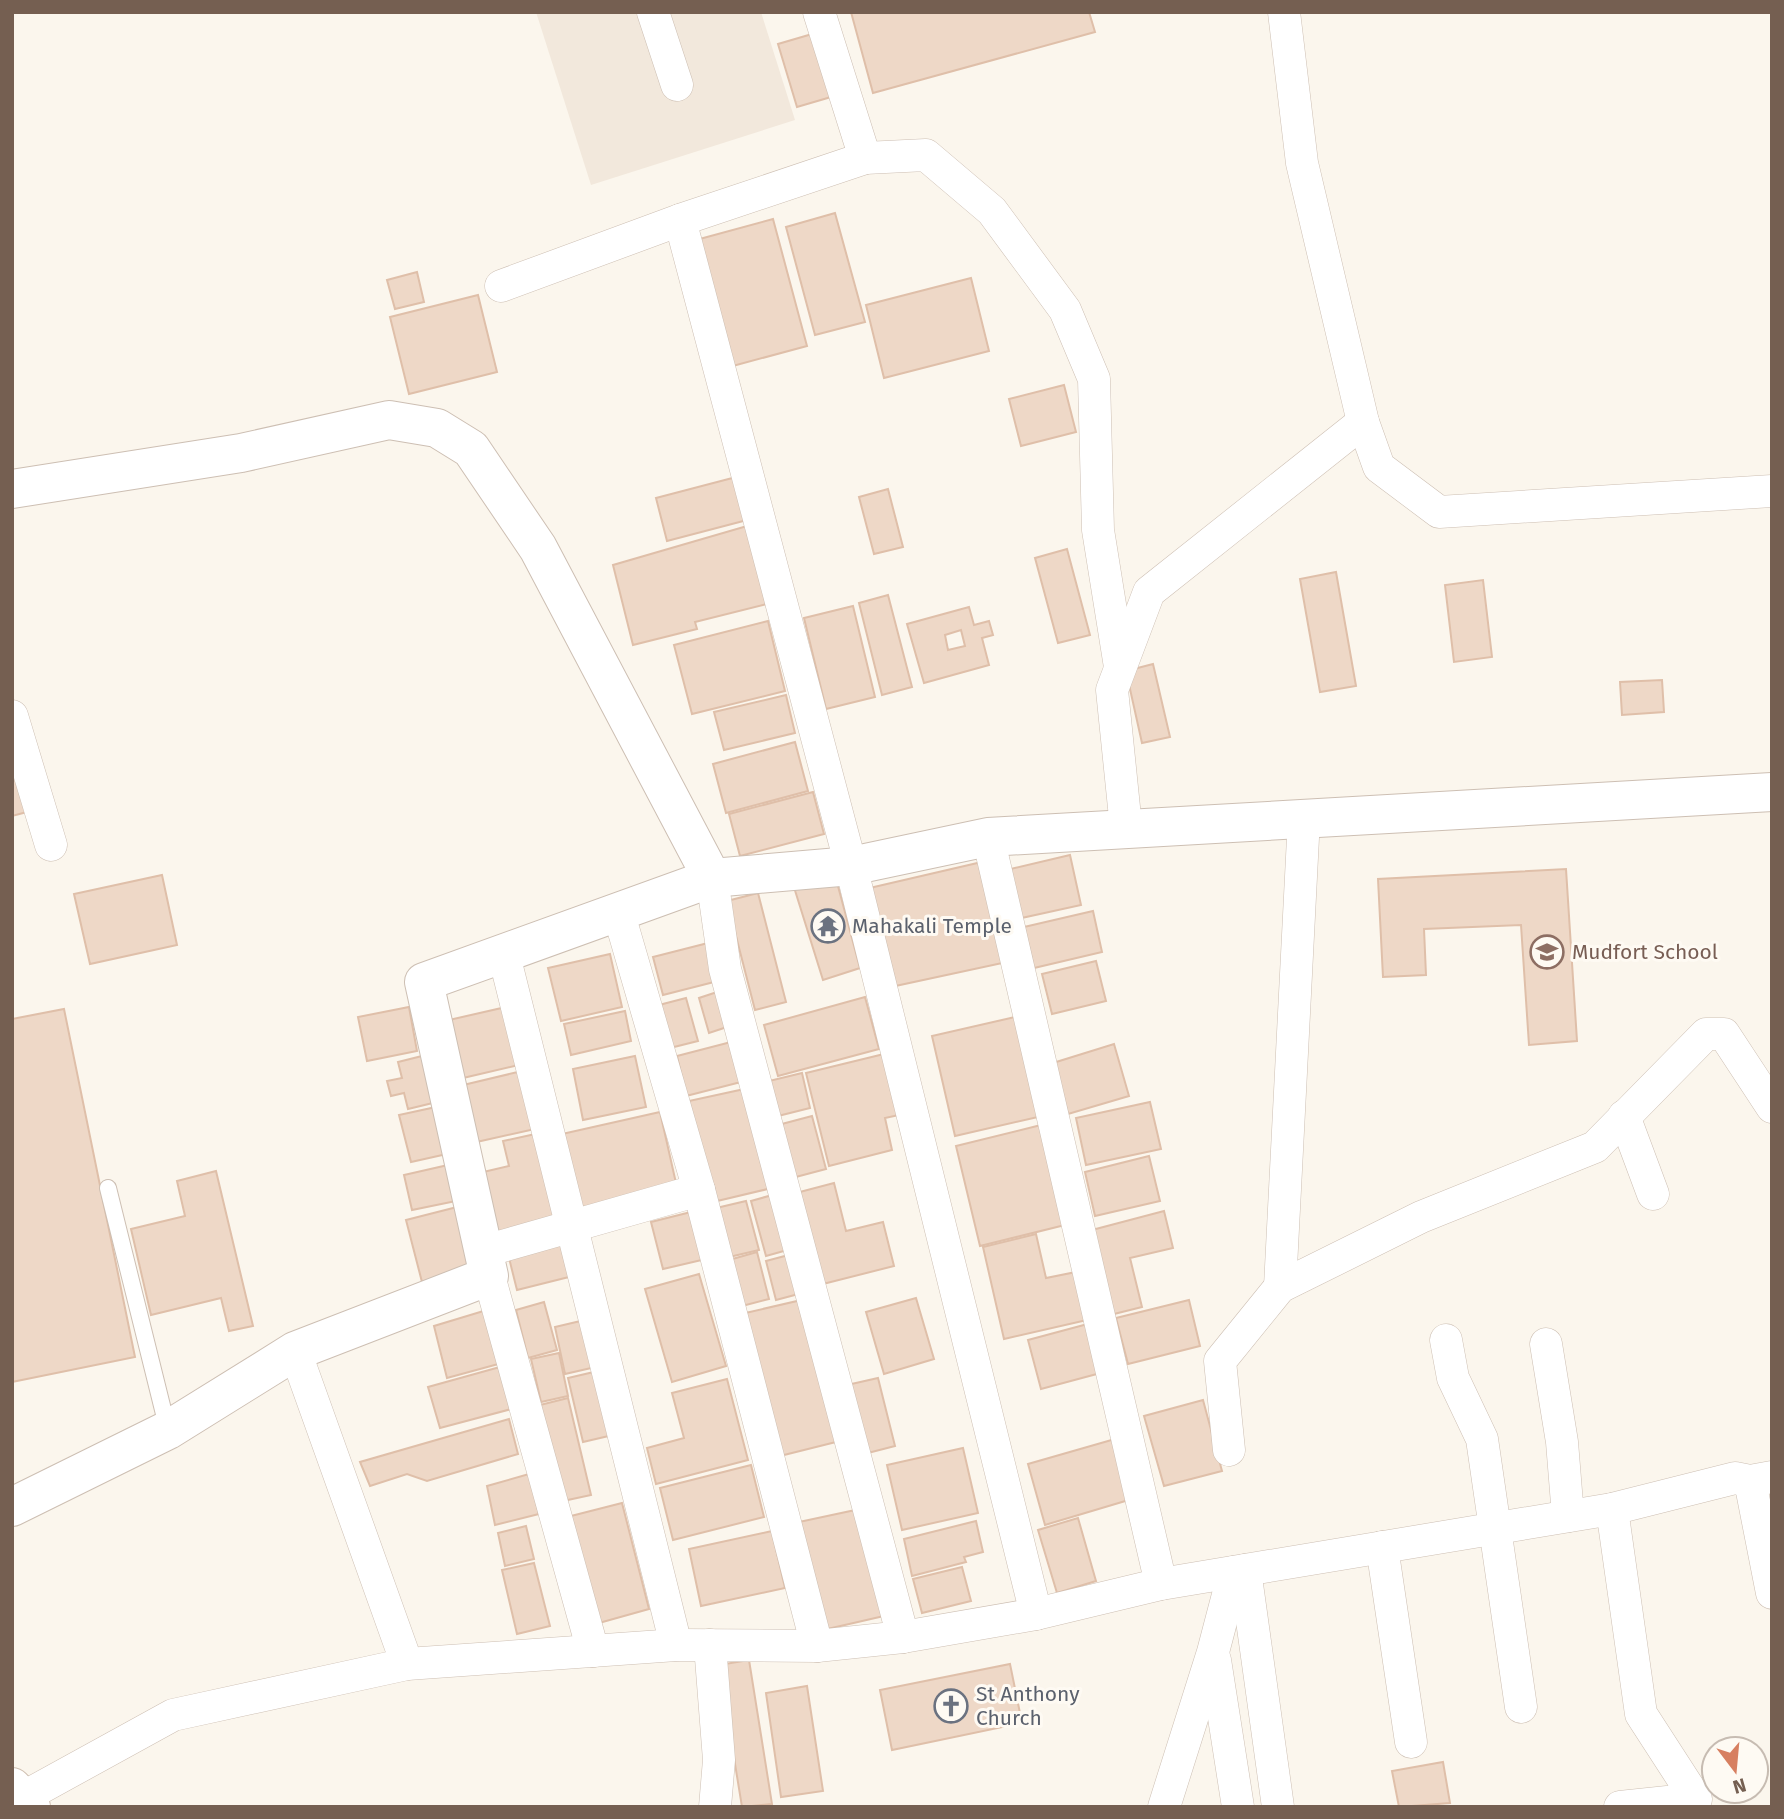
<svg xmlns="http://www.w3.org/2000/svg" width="1784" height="1819" font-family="'Fira Sans',sans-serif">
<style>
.residential{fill:#f2e8dc}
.building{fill:#eed8c7;stroke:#dfbfa9;stroke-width:2;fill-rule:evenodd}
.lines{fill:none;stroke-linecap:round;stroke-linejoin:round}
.service-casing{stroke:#cdbfb3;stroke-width:18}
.minor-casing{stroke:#cdbfb3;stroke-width:33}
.tertiary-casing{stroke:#cdbfb3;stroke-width:40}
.secondary-casing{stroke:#cfbfb1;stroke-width:40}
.service{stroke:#fff;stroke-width:16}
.minor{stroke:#fff;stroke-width:32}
.tertiary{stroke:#fff;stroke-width:38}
.secondary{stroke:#fff;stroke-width:38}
.labels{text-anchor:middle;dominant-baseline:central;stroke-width:6;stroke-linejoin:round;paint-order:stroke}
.worship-label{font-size:21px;fill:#5b616d;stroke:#fefaf3;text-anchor:start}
.education-label{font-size:21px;fill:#785e54;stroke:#fefaf3;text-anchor:start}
</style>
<rect width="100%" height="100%" fill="#fbf6ed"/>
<!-- residential -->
<polygon class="residential" points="536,12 761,12 795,120 591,185"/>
<!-- building -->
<g class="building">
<polygon points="851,12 1089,12 1095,32 873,93"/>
<polygon points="812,34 831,97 797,107 778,44"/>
<polygon points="835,213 865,322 815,335 786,227"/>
<polygon points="773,219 807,346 729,367 696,240"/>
<polygon points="417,272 424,302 395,309 387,280"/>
<polygon points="971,278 989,351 884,378 866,305"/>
<polygon points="478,295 497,372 409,394 390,317"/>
<polygon points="1064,385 1076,432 1021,446 1009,399"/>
<polygon points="740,476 751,519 667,541 656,498"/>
<polygon points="888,489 903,547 874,554 859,497"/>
<polygon points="747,526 767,604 695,622 697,629 633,645 613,565"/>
<polygon points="1067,549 1090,635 1058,643 1035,558"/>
<polygon points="1336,572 1356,686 1320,692 1300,579"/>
<polygon points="1483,580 1492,657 1454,662 1445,585"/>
<polygon points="888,595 912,687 882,695 859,603"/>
<polygon points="853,606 875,697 826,709 804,618"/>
<path d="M969 607 974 625 989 621 993 635 982 638 989 665 924 683 907 624ZM961 630 965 646 948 650 945 635Z"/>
<polygon points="768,621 785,691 692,714 674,645"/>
<polygon points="1153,664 1170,737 1142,743 1126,671"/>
<polygon points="1662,680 1664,712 1622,715 1620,682"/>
<polygon points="786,695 795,733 724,750 714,712"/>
<polygon points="795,742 808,791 726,813 713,764"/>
<polygon points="12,757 27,812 12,816"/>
<polygon points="813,792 824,834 740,856 729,814"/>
<polygon points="1070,855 1081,905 1017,919 1006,870"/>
<polygon points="986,861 1007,962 886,988 861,890"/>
<polygon points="1566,869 1577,1041 1529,1045 1521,925 1424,929 1426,975 1383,977 1378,879"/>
<polygon points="162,875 177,945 90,964 74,894"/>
<polygon points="835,875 860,968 823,980 793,884"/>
<polygon points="758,893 786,1002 755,1010 727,901"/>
<polygon points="1093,911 1102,952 1034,968 1024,927"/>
<polygon points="708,943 718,981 663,995 653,957"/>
<polygon points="610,954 622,1007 561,1021 548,968"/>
<polygon points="1096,961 1106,1001 1052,1014 1042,974"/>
<polygon points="720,991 730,1026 709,1033 699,998"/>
<polygon points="865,997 879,1049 778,1076 764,1025"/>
<polygon points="686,998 698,1041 670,1048 659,1005"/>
<polygon points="409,1007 417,1051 367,1061 358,1017"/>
<polygon points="506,1007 519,1065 463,1078 449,1020"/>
<polygon points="64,1009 135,1357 12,1382 12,1019"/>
<polygon points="625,1011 631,1041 571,1055 564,1024"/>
<polygon points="1015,1017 1038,1117 955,1136 932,1036"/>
<polygon points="731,1042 741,1082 686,1096 677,1056"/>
<polygon points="1114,1044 1129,1096 1068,1114 1053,1063"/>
<polygon points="884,1054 899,1115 885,1118 892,1150 829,1166 806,1073"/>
<polygon points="426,1055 437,1102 408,1109 404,1093 391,1096 387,1081 402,1078 398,1062"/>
<polygon points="635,1056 646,1107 583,1120 573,1069"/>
<polygon points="522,1071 535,1129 472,1143 459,1086"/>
<polygon points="802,1073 810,1108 770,1118 761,1083"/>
<polygon points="749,1088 772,1188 713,1202 689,1101"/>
<polygon points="1150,1102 1161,1149 1086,1165 1076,1118"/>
<polygon points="436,1107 447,1154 411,1162 399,1115"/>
<polygon points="660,1112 678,1192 580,1214 562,1134"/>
<polygon points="812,1116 826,1169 792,1178 778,1125"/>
<polygon points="1041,1125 1065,1225 980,1246 956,1146"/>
<polygon points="540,1133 561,1222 494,1237 479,1173 509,1166 503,1141"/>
<polygon points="1149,1156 1160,1201 1095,1216 1085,1172"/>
<polygon points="448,1165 456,1201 412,1210 404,1175"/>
<polygon points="216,1171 253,1326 229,1331 221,1298 151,1315 131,1229 185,1216 177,1181"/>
<polygon points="834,1183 846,1231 883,1222 894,1266 819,1285 796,1193"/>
<polygon points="783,1192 798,1247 766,1256 751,1201"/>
<polygon points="746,1201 759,1250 725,1258 712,1209"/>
<polygon points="461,1206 477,1268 422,1282 406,1220"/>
<polygon points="695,1211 706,1259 663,1269 651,1222"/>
<polygon points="1164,1211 1173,1248 1130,1258 1142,1307 1114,1314 1092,1230"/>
<polygon points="1036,1234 1046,1278 1076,1272 1087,1320 1004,1339 983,1247"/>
<polygon points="564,1244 573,1276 517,1290 509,1258"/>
<polygon points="757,1252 769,1299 742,1306 729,1260"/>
<polygon points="796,1253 806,1292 776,1300 766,1261"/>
<polygon points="699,1274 726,1366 672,1382 645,1289"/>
<polygon points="810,1298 844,1440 776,1457 741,1314"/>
<polygon points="916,1298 934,1359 884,1374 866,1312"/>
<polygon points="1189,1300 1200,1346 1128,1364 1116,1318"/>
<polygon points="544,1302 557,1350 528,1358 516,1310"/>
<polygon points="490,1309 502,1363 447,1378 434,1326"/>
<polygon points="589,1319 600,1366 565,1374 555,1327"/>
<polygon points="1095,1322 1108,1371 1041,1389 1028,1340"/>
<polygon points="559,1353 568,1396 541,1402 531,1359"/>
<polygon points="507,1365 519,1407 440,1428 428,1387"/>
<polygon points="598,1371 613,1435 583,1442 568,1378"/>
<polygon points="878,1378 895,1446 864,1454 847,1385"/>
<polygon points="727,1379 748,1460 656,1484 647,1448 684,1438 672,1393"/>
<polygon points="568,1398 591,1495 563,1501 540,1405"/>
<polygon points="1203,1400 1222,1471 1164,1486 1144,1416"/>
<polygon points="509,1419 518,1454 427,1481 407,1474 370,1486 360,1462"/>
<polygon points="1115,1439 1132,1499 1045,1525 1028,1464"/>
<polygon points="963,1448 978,1513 902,1530 887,1465"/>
<polygon points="751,1465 764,1517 673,1540 660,1488"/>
<polygon points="529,1474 539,1514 495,1525 487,1486"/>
<polygon points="622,1503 649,1609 599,1623 571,1516"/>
<polygon points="860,1509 884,1616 823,1630 799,1522"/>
<polygon points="1078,1518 1096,1581 1057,1593 1038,1530"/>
<polygon points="976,1521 983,1552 964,1557 966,1562 912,1576 904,1539"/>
<polygon points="526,1526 534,1559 505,1566 498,1533"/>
<polygon points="772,1531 785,1588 701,1606 689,1549"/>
<polygon points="534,1563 550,1626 517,1634 502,1570"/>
<polygon points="962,1567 971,1601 922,1613 913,1579"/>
<polygon points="749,1660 772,1804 742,1807 719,1665"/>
<polygon points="1010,1664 1022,1723 892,1750 880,1690"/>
<polygon points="807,1686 823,1791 781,1797 766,1693"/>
<polygon points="1443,1762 1450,1803 1399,1807 1392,1771"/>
</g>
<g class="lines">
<defs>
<polyline id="service" points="108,1188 168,1430"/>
<g id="minor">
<polyline points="653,12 677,85"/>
<polyline points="1284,12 1302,163 1363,422 1379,467 1439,512 1772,491"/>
<polyline points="865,158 926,155 992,211 1065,310 1094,379 1098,530 1120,667"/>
<polyline points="680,220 851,866 1036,1614"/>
<polyline points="501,286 680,220 865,158 819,12"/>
<polyline points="12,716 51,845"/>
<polyline points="1126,827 1112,690 1149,592 1363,422"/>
<polyline points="988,837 1161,1584"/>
<polyline points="712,878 725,969 903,1637"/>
<polyline points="618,911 699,1190 817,1646"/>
<polyline points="504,955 676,1645"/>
<polyline points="1624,1116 1653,1194"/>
<polyline points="485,1251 699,1190"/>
<polyline points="489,1276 593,1651"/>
<polyline points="1280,1287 1304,818"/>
<polyline points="1446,1340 1453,1378 1482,1439 1521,1707"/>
<polyline points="1546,1344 1562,1442 1568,1516"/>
<polyline points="295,1351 407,1664"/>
<polyline points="1229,1450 1220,1361 1280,1287 1421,1217 1595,1147 1706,1034 1724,1034 1772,1107"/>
<polyline points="1750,1481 1772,1593"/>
<polyline points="1612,1509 1641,1714 1696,1799 1620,1807"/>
<polyline points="1382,1547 1411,1742"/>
<polyline points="1245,1570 1278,1807"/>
<polyline points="710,1645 719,1760 715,1807"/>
<polyline points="1215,1660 1238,1807"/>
<polyline points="22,1798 173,1715 407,1664 676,1645 817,1646 903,1637 1036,1614 1161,1584 1612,1509 1735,1478 1750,1481 1772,1477"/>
<polyline points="1164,1807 1213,1652 1234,1572"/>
</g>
<g id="tertiary">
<polyline points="12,489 241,453 389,420 437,428 471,449 538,548 712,878"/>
<polyline points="12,1507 168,1430 295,1351 489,1276 424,982 712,878 851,866 988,837 1772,792"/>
</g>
<polyline id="secondary" points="12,1787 31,1807"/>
</defs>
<!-- service casing -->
<use href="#service" class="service-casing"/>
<!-- minor casing -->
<use href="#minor" class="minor-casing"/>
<!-- tertiary casing -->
<use href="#tertiary" class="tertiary-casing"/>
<!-- secondary casing -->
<use href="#secondary" class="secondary-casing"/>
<!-- service -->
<use href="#service" class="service"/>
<!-- minor -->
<use href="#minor" class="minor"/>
<!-- tertiary -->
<use href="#tertiary" class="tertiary"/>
<!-- secondary -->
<use href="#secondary" class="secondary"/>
</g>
<!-- icons -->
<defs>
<symbol id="temple-ring" viewBox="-11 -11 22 22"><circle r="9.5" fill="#fefaf3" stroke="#6b7280" stroke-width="1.5"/><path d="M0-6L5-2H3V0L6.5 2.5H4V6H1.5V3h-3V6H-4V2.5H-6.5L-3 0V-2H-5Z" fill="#6b7280"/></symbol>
<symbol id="school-ring" viewBox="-11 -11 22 22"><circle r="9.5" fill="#fefaf3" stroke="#8d6e63" stroke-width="1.5"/><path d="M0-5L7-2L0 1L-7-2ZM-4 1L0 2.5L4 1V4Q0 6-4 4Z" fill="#8d6e63"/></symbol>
<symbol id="church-ring" viewBox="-11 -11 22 22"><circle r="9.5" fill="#fefaf3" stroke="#6b7280" stroke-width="1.5"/><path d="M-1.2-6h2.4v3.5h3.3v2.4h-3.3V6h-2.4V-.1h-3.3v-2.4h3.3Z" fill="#6b7280"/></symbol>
</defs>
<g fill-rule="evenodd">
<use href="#temple-ring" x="809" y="907" width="38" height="38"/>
<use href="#school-ring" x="1528" y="933" width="38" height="38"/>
<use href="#church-ring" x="932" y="1687" width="38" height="38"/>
</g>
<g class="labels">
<!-- worship labels -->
<g class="worship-label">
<text x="852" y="926">Mahakali Temple</text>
<text x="976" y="1694">St Anthony<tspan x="976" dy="24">Church</tspan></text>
</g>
<!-- education labels -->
<g class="education-label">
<text x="1572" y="952">Mudfort School</text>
</g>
</g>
<!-- border -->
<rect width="1784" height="1819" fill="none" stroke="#755f51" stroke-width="28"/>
<!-- north arrow -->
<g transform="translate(1735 1770) rotate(164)"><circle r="33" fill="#fefaf3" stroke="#c7bcb2" stroke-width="2"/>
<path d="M0-5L12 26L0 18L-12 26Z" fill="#d77f60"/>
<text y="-10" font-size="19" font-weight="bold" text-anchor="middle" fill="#755f51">N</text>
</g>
</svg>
